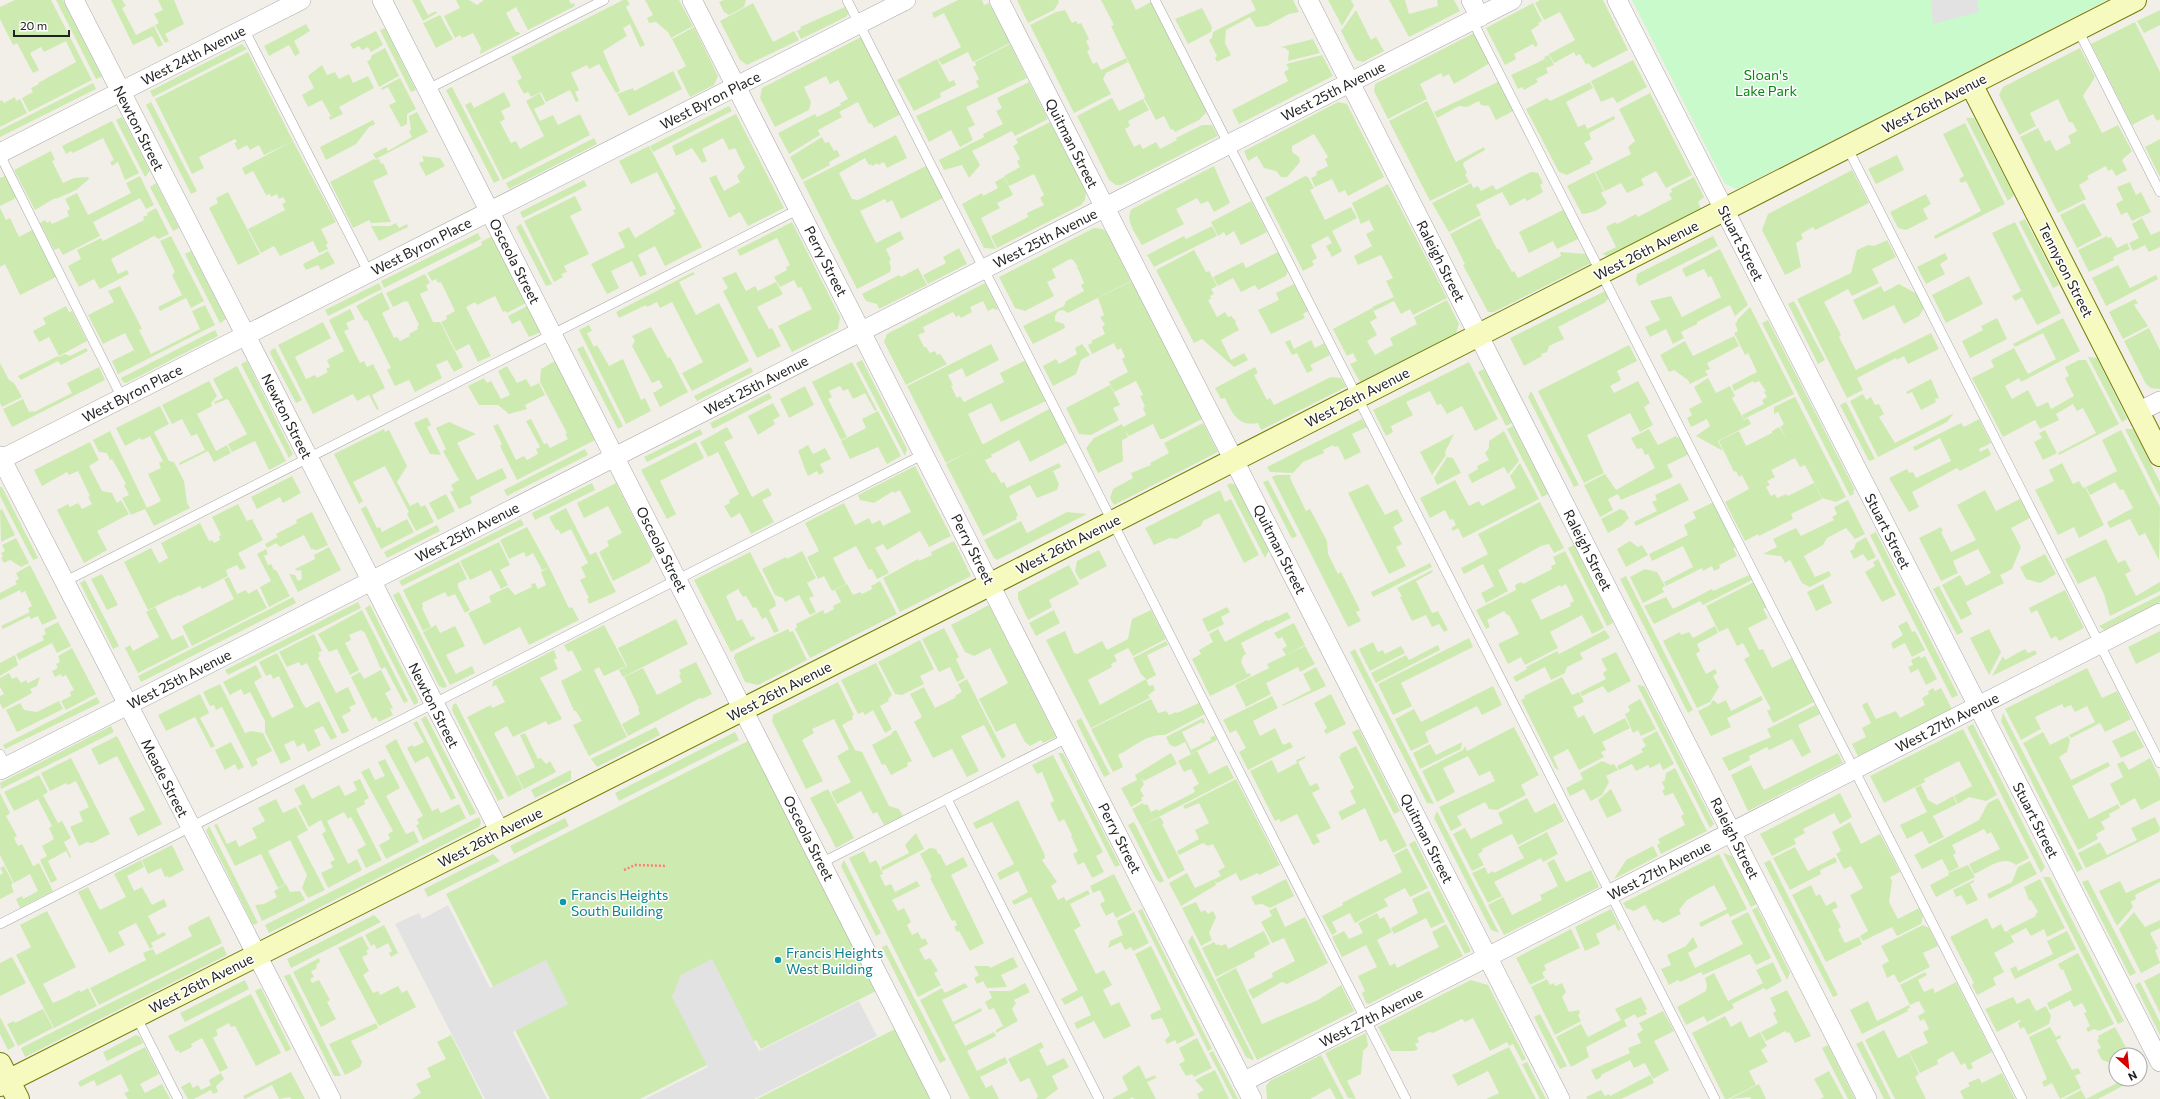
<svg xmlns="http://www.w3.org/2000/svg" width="2160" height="1099" font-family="Commissioner,sans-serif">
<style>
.grass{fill:#cdebb0;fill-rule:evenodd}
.park{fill:#c8facc}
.parking{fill:#e2e2e2}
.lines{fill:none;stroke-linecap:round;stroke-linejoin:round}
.lane-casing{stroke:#a9a9a9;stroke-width:10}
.street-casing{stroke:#a9a9a9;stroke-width:20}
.secondary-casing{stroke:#707d05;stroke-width:24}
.path{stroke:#fa8072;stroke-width:2.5;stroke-dasharray:2 2;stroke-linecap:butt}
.lane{stroke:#fff;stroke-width:9}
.street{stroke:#fff;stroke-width:19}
.secondary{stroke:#f7fabf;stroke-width:22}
.culture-dot{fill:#0f9aa8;stroke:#fff;stroke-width:1.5}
.labels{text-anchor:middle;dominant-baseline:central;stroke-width:3;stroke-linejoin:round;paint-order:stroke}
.street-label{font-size:14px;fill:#222;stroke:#fff}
.park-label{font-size:14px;fill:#0c8416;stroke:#fff}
.culture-label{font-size:14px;fill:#0d838f;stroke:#fff;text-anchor:start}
</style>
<rect width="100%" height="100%" fill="#f2efe9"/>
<!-- grass -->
<g class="grass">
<polygon points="15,0 51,0 92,80 29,112 22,98 33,92 31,88 39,84 38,83 76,62 66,41 44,52 41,47 30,53 39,70 33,73 17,43 13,45 0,19 0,7"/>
<polygon points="56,0 63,0 102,77 96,79"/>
<polygon points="111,0 122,0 126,6 122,8 136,35 154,26 163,45 158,47 152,36 133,45"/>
<polygon points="158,0 174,0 184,24 165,34 169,41 165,43 155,25 159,23 154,14 163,10"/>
<polygon points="412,0 420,0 428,15 436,11 437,13 423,21"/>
<polygon points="456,0 469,0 477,5 484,0 569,0 571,4 574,3 575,6 528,30 516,7 506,13 516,32 519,32 520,34 480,54 481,48 473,33 462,38 460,35 455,38 444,16 460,8"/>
<polygon points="623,0 627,0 630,4 626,7 645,45 640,47 630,24 623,28 627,36 603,51 620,91 616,93 599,64 589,69 587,65 571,73 579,90 575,92 579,101 576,102 570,90 546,102 541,92 531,97 528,92 524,94 517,81 522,78 511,57"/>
<polygon points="645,0 679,0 693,26 671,38 668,32 656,22 649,23 647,18 653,15"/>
<polygon points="724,0 746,0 744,7 729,15 724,12 719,2"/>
<polygon points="958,0 982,0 984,5 989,3 1010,43 973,62 968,52 942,65 938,59 961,47 944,13 934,18 932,13"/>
<polygon points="1017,0 1058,0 1059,2 1054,10 1028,23"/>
<polygon points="1101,0 1131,0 1136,10 1151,2 1207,112 1199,120 1175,132 1173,129 1171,130 1164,116 1156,120 1144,98 1145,96 1111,26 1114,25"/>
<polygon points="1251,0 1293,0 1299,12 1289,14 1267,26 1256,27 1250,17 1226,30 1225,43 1231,55 1217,62 1215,58 1217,56 1209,40 1212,38 1213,32 1256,10"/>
<polygon points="1328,0 1351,0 1354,6 1342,26"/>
<polygon points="1389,0 1405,0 1409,14 1438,6 1437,0 1454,0 1460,11 1409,37"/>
<polygon points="1540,0 1603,0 1628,50 1593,68 1588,63 1586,65 1580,54 1576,56 1574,52 1554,63 1549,54 1575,40 1560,12 1544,20 1535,3"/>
<polygon points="753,3 773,42 794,31 799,40 747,65 740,60 720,21"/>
<polygon points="1533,3 1542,21 1538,23 1539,25 1531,30 1538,45 1535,47 1533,44 1514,54 1516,59 1505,65 1486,28"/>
<polygon points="845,7 848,14 846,17 801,39 797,31 801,29 800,27"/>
<polygon points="1202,8 1212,27 1211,32 1188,44 1175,19"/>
<polygon points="1065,10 1072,23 1076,21 1078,24 1081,23 1089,39 1086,41 1090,49 1087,51 1093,64 1097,62 1101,70 1126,58 1128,62 1106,73 1103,79 1111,94 1074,113 1030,25 1056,12"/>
<polygon points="1356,10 1371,40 1376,37 1384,51 1363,62 1356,60 1341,31"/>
<polygon points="2160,10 2160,25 2144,33 2137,21"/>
<polygon points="440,15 453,39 436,48 423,23"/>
<polygon points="2135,22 2160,72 2160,119 2157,121 2153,114 2132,125 2091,44"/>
<polygon points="306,24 310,31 294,41 300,53 295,56 289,45 269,56 264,46"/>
<polygon points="694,27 718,76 714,85 690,97 677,71 686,66 672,39"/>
<polygon points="385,28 416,90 411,92 380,30"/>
<polygon points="376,31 383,45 371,52 368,47 362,50 359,46 353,49 350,44"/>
<polygon points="1474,33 1490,63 1454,84 1449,74 1443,77 1441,73 1420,84 1427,99 1388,119 1374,91 1375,84"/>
<polygon points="861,37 901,114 874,128 871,123 869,124 858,102 839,112 842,117 818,130 820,135 789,154 778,133 815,114 817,117 841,105 840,103 848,99 838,80 830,84 826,76 804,87 811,102 809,110 775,127 760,98 762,88"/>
<polygon points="1313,39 1320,53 1288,61 1289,51 1285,48 1281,47"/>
<polygon points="242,44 247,49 153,97 150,91"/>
<polygon points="1010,44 1027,78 966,107 975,125 968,128 973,140 960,147 951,130 929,142 916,116 979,87 976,81 979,79 973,67 976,65 975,62"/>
<polygon points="385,48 399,76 379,87 367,61 370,60 372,55"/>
<polygon points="2080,48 2095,77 2083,96 2102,133 2118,125 2132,151 2122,160 2127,170 2116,176 2112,169 2108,171 2106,166 2087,176 2089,179 2079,185 2086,199 2058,213 2020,137 2038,128 2045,142 2050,140 2056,151 2071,143 2068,136 2077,131 2073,123 2069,122 2058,99 2030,113 2036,126 2019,135 1999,95 2003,87"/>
<polygon points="248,52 293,141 264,155 259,145 250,150 247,145 238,150 234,143 237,142 235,139 199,157 204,168 192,174 155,99"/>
<polygon points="1322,55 1333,76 1239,124 1232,110 1288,81 1284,72 1289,69 1286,64"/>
<polygon points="1549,55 1554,65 1546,68 1548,73 1536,79 1538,82 1524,90 1522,87 1518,89 1511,75 1545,59 1544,57"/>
<polygon points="937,59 949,82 954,80 956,85 940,93 941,97 914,111 897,80"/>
<polygon points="1633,60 1647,87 1617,103 1613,97 1601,102 1591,81"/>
<polygon points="322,65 327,75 335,72 339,79 349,74 353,83 368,76 374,88 339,107 343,114 330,120 329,117 331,116 322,100 308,107 302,95 314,88 308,76"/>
<polygon points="673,71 682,89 629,116 617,94 633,88 634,91"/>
<polygon points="400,78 416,109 407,114 407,124 401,127 389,105 396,102 388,87 382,90 381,88"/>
<polygon points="1029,82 1048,119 1015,136 1012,131 972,151 980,165 969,178 962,165 944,170 939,160 984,137 983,134 1003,124 996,111 1002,108 997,98"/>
<polygon points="1498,82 1513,111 1496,120 1489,106 1481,105 1479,101 1467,107 1459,106 1437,118 1434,112"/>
<polygon points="1590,82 1593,88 1566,102 1578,127 1585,124 1587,129 1614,116 1615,119 1589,133 1591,139 1584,143 1593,159 1590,161 1591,163 1567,175 1559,172 1526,109 1547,98 1550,101"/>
<polygon points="93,83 96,89 0,137 0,130"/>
<polygon points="452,87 500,180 494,183 446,90"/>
<polygon points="504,92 511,106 501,111 505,119 500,122 511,143 516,141 520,149 544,136 526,101 540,93 545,104 534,109 540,121 553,115 558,125 580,114 590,135 503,180 465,105 471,102 474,108"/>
<polygon points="1650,93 1692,175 1666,188 1656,171 1641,179 1644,185 1627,193 1621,183 1605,191 1595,172 1631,154 1628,147 1635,141 1619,109"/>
<polygon points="15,97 16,101 20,99 27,113 0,127 0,101 2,100 4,103"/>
<polygon points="1112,98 1119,111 1143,99 1149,110 1128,121 1130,126 1125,129 1134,147 1140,144 1143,149 1156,142 1160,149 1177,140 1176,138 1202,125 1212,125 1218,136 1121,185 1116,185 1109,180 1077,116"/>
<path d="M1427 101C1438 121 1445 141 1456 162L1484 147 1485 150 1464 162 1463 165 1467 173 1465 174 1469 182 1430 201 1389 121Z"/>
<polygon points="151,102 197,191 191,194 146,105"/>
<polygon points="1338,102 1347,104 1384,177 1348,196 1345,190 1339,193 1332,179 1315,187 1311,178 1317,175 1316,172 1328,166 1325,159 1328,157 1314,134 1292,146 1292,152 1299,157 1300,162 1287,177 1281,177 1276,171 1264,168 1257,156 1248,161 1244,151"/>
<polygon points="729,106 732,111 653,152 650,146"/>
<polygon points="417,112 428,132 376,159 373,154 386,147 388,151 412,137 409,131 411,130 409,116"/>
<polygon points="736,114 784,208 748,226 740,212 729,218 709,178 716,175 724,191 740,182 737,176 745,168 735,148 729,150 723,138 702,149 707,161 702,163 692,148 676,156 672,146"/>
<polygon points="122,117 150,171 145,177 116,120"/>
<polygon points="1966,118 1974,118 2014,195 2008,201"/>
<polygon points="373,120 375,124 369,127 356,144 326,160 320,147"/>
<polygon points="112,121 139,173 125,180 118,162 112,166 110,162 114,160 103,138 73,153 71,151 66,154 62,146"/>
<polygon points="1050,122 1086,192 1085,200 1081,205 997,248 991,236 1028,217 1027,213 1044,205 1040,198 1044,195 1034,174 1009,186 1004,176 1020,167 1017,161 1020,159 1013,146 1018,143 1016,139"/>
<polygon points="1965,123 2005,204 1935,239 1934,236 1981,211 1966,181 1961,183 1959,179 1964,176 1943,134"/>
<polygon points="896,135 907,158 887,168 884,162 878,165 877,163 872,166 871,164 869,165 865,158 839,173 852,199 858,200 926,166 943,198 901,219 892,200 887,203 885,199 860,211 876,243 900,231 904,239 886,249 891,260 889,261 891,267 890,272 857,289 803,182"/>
<polygon points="822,137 825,143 829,142 834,151 837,150 840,156 829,162 830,165 802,180 790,157"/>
<polygon points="594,138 597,144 509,189 506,183"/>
<polygon points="2160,139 2160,177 2145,147"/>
<polygon points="293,141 336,222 321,229 328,243 326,245 328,249 319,253 313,241 280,256 274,246 261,253 248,229 285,210 282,204 286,202 283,197 279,199 277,194 271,197 270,194 266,195 253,171 245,175 242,168"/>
<polygon points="649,146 702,247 665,266 655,246 638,255 647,274 640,277 632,261 611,271 619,288 607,294 591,264 625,247 618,233 629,227 635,238 675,214 673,210 676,209 657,172 631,184 619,161"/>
<polygon points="51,151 55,160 52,161 63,183 74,178 88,177 89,179 76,190 56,199 55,198 35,210 14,170"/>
<polygon points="1897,155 1904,170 1876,184 1868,169"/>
<polygon points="422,156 440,158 445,166 426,176 419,163 424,161"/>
<polygon points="374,159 375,160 379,159 381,164 383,163 388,174 373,181 391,222 371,223 369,220 353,228 330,182"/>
<path d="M1214 166 1230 203 1214 212 1208 201 1201 204 1197 198 1176 209 1184 224 1142 245C1136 234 1124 220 1132 209Z"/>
<polygon points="1852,170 1869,203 1815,230 1813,227 1801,234 1803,239 1796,243 1801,267 1785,275 1762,230 1768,214"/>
<polygon points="1531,172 1538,173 1543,183 1540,185 1543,192 1527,201 1525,198 1510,206 1502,192 1476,205 1481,215 1449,232 1432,203 1471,183 1473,188 1478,186 1481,191 1493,185 1496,190"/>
<path d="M1594 172 1604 191 1601 193 1607 203C1601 209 1592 213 1582 214L1567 186Z"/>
<polygon points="5,176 16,198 0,206 0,178"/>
<polygon points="140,176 154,205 146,209 140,198 93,222 100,236 63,255 59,248 54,250 40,223 45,220 47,223 50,221 52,224 69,216 67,211 70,209 65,199 77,193 88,215 131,193 126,183"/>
<polygon points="1305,176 1308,177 1314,188 1310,190 1325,220 1351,207 1357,218 1332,231 1342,251 1332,257 1326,246 1332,243 1328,236 1311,245 1317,258 1312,261 1314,265 1303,271 1265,198"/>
<polygon points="1004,177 1013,195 997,203 1000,208 981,218 996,249 984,248 962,204 982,193 983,196 998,188 995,182"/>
<polygon points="1694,177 1704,197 1698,202 1701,209 1608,256 1602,254 1616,247 1606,227 1615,222 1617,224 1636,214 1638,217 1672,199 1669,194 1672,192 1671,189"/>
<polygon points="584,180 587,186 523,218 520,212"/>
<polygon points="2130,182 2136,195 2141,192 2151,212 2132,221 2127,212 2121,215 2116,204 2123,200 2117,187"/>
<polygon points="156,183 179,228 173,231 150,187"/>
<polygon points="1388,184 1447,298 1413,315 1410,309 1401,314 1394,301 1374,311 1372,307 1394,297 1386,281 1393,278 1381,255 1358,265 1354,256 1372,246 1366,234 1374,230 1369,220 1361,224 1352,203"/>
<polygon points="228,192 260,254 238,265 209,208 218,203 216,198"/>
<polygon points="1926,194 1931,204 1923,209 1928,219 1906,230 1898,228 1890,212"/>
<polygon points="575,196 582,210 570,216 589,254 564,266 567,272 561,274 563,277 554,282 524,221"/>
<polygon points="1251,201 1267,232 1241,245 1234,231 1226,236 1224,232 1218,236 1211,222"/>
<polygon points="2084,203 2102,235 2077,248 2060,215"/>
<polygon points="0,208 6,220 10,218 19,237 32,230 56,277 20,295 5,264 0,267"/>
<polygon points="156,208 169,234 159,239 154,236 111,259 118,274 127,270 129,274 100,289 94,279 79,287 68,266 81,259 77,250 101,238 103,241 144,220 143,217 148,215 147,213"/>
<polygon points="1565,209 1580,238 1557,249 1553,241 1529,253 1519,232"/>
<polygon points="1481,218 1497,249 1499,249 1512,272 1514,271 1518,278 1561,256 1560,252 1586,254 1591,263 1494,312 1488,312 1463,265 1465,264 1450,234"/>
<polygon points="2142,218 2151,235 2160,231 2160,247 2149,252 2145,245 2133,251 2129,243 2139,238 2132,224"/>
<polygon points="2025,219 2059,285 2053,288 2019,222"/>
<polygon points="792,222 840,317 838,329 792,352 778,326 812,309 801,287 798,288 794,280 780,287 774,277 787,270 786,267 790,265 777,238 740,256 737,250"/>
<polygon points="2015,222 2061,313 2037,325 2022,297 2015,301 2012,296 2021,291 1992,233"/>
<polygon points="396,223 399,228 407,224 408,227 379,241 371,226 390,226"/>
<polygon points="521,224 552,284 546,286 516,227"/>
<polygon points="1212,226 1217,236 1154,267 1147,255 1184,236 1186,239"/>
<polygon points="1094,228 1103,229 1107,233 1131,281 1068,313 1063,310 1058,311 1055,316 1055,321 1064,324 1065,328 1033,344 1023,326 1064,306 1066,301 1084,291 1081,285 1084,283 1078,269 1076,269 1078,267 1073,260 1070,259 1052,269 1056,278 1047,282 1054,296 1025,311 1015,308 999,277"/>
<polygon points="478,233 481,239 384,288 381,281"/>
<polygon points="171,236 204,301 191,308 186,298 160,311 158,307 182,295 172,275 175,272 160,241"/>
<polygon points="492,236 526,303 507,313 506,311 503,312 495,296 477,305 475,302 466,307 491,356 478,362 469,344 456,351 441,322 447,319 446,316 455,311 441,282 438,283 436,279 432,281 427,273 482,245 481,242"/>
<polygon points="1713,236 1718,246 1639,286 1636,281 1637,274"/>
<polygon points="2107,236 2108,238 2111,237 2117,248 2127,243 2130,249 2113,257 2114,260 2089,272 2078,250"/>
<polygon points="1887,240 1896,257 1872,269 1879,283 1852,296 1848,289 1824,302 1841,335 1839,337 1856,370 1931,333 1939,349 1908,364 1904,356 1897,360 1896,358 1857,378 1863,390 1847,398 1797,299 1851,273 1857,250 1868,245 1874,246"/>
<polygon points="959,248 967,264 928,284 923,275 946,263 943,257"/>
<polygon points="1720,249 1748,305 1735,316 1730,305 1697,322 1697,324 1681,332 1684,338 1673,344 1666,329 1650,337 1645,327 1660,320 1650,301 1671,296 1682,317 1721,297 1711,276 1708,277 1704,269 1686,277 1682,269"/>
<polygon points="1194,250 1206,272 1209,271 1217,286 1211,289 1214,294 1210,296 1211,299 1208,300 1217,317 1225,312 1228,317 1231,316 1236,321 1235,322 1239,330 1221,340 1231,360 1244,353 1248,360 1234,367 1202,339 1194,343 1156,270"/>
<polygon points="191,251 226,319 220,323 185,254"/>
<polygon points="328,251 335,263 321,270 318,265 306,270 303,264"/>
<polygon points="1278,252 1288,271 1286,276 1258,290 1255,285 1241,292 1233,278 1218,286 1213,277 1243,262 1246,268"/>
<polygon points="1945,253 1948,259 1940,264 1945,274 1926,284 1917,267"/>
<polygon points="2118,265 2130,288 2156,275 2158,279 2106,306 2092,278"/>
<polygon points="918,268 927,285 879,309 877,304 866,301 862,294 899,275 901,277"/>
<polygon points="693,272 695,274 679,282 696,315 719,303 749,361 692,391 682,373 703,362 672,302 660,308 657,302 647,307 646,305 619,318 616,312"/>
<polygon points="736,272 746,291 755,286 758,291 776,282 783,294 757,307 769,329 772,328 781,346 757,358 723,291 728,288 722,278"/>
<polygon points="425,274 430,283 426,285 428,290 420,294 433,322 440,322 463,367 454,372 447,360 436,365 442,378 415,392 409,380 395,386 387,370 391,368 367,320 365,321 356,306 382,292 390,309 382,313 394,338 397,337 400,341 410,336 409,334 418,329 417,327 419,325 408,302 405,301 393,307 386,293"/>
<polygon points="1969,276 1983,304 1946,323 1932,295"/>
<polygon points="1132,281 1202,419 1163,439 1160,439 1153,424 1129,436 1125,431 1128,437 1122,440 1123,461 1098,473 1086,448 1094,438 1122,424 1123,427 1146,415 1143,408 1145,406 1140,396 1143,395 1136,381 1114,392 1109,382 1128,372 1122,359 1125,357 1121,348 1117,350 1114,343 1092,354 1088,345 1092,343 1091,341 1105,334 1102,327 1105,325 1100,317 1104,315 1098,298"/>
<polygon points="379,283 382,289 328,316 325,310"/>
<polygon points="985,283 998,309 995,310 994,308 988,311 983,301 970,307 972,312 961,318 959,315 956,317 953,312 923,327 925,332 918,335 924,347 926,347 930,353 935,351 937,355 940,354 947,364 906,385 884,342 887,334"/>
<polygon points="1294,284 1308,311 1303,314 1305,318 1271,334 1258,310 1279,300 1276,293"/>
<polygon points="1899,284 1917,294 1924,308 1919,316 1904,324 1894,305 1863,320 1853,300 1881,286 1884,292"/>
<polygon points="120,286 142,329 139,330 151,354 200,329 192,311 205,305 215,325 118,374 112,361 134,350 125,333 103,344 88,315 114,302 108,291"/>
<polygon points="1605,291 1609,299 1605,301 1606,302 1558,327 1564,339 1549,346 1547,352 1541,354 1542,356 1524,366 1510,338"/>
<polygon points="2135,299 2138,303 2134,305 2148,326 2123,339 2109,312"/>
<polygon points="1447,300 1459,324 1456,333 1360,382 1350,364 1357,361 1353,353 1347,356 1333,329 1372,308 1377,318 1370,322 1377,335 1367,341 1375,355 1393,345 1390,338 1417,324 1414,317"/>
<polygon points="1794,301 1825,360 1818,364 1788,304"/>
<polygon points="66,306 69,312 72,311 87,341 59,356 49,337 39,342 33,331 46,324 43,318"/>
<polygon points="527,306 541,332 529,337 520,320 512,324 508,316"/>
<polygon points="1750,307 1794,394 1744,419 1742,415 1764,404 1762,400 1767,397 1764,392 1766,391 1759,381 1754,383 1753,381 1734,391 1732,385 1757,372 1748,353 1745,355 1734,333 1738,331 1735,323 1737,322 1737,320"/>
<polygon points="350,309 355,319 346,323 349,329 344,331 360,363 364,361 367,367 373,364 385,388 372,395 379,409 377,410 369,395 357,401 353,394 313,414 278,345 323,322 331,338 295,357 306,379 315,375 317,378 328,372 326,369 330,367 327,360 344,351 329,320"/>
<polygon points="1997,318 2007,339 1970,358 1962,341 1983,330 1981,326"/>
<polygon points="2063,318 2080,351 2021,382 2019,378 2005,386 2012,399 2028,390 2037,407 2048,402 2051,409 2074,396 2065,378 2069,376 2065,367 2079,360 2086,360 2119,424 2059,455 2058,453 2096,433 2083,408 2077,411 2073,404 2056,414 2059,420 2040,429 2035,420 2003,437 1972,378 1994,367 1991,360 2014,348 2028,374 2056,359 2043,333 2015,347 2013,344"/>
<polygon points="1768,320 1855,490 1853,491 1854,494 1850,496 1762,323"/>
<polygon points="589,325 592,331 587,333 594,347 597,345 609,366 623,359 641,400 645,398 651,411 626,424 579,330"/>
<polygon points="651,327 668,358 670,357 688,392 660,407 653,393 663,387 659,380 652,383 632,346 635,341 632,336"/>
<polygon points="2149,328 2160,350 2160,389 2151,388 2146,384 2124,341"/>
<polygon points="215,330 218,336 126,383 123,382 121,378"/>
<polygon points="1734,336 1739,346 1707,363 1710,369 1705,371 1708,375 1690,384 1688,380 1674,370 1669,372 1660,355 1685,341 1693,356"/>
<polygon points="1290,340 1294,349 1311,340 1315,348 1324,343 1330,355 1310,365 1313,370 1307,373 1297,353 1292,355 1285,342"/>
<polygon points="991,344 999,360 966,377 962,368 948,375 953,385 951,386 957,398 960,396 964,402 1004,382 1000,373 1026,360 1046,401 1001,422 991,403 968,414 983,445 946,463 907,386"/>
<polygon points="1082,344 1090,355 1081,360 1076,374 1053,386 1043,366 1056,359 1059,364 1077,354 1075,348"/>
<polygon points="1629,345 1637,361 1617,371 1621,380 1610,386 1614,393 1638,381 1650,403 1644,407 1653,425 1640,432 1630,413 1587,435 1604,473 1584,483 1538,391"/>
<polygon points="583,346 623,426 618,429 577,349"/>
<polygon points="86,348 88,351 61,365 58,361 21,380 18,376 58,356 59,357 65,354 70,356"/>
<polygon points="275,348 302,400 296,403 270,353 271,350"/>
<polygon points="2088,357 2097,358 2127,419 2122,422"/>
<polygon points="862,360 907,449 905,456 856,363"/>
<polygon points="247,361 293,454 289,458 241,364"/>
<polygon points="555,361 595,440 517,480 500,446 502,444 493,426 498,424 516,460 524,456 527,460 538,454 536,449 540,447 526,421 531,419 544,444 547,443 550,448 568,439 565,434 567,433 540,382 541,369"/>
<polygon points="852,362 877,410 875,411 865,393 853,399 848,389 843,391 840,386 829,391 832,397 828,399 847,437 841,440 812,382"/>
<polygon points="1469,362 1498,419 1475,431 1462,406 1447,414 1441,404 1437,405 1430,391 1406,402 1413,415 1391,426 1393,432 1386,436 1373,410"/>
<polygon points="0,363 9,380 14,383 22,397 2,407 0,403"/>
<polygon points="237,366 286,461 269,470 255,441 232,452 228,444 247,434 229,401 227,399 215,404 214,402 223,398 213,379"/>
<polygon points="507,366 517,383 526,379 531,387 539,383 545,395 525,405 527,409 509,414 498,405 479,405 468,386 484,378 487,383 491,381 501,399 510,395 498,371"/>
<polygon points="99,367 105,380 12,427 3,409 23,399 29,412 33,411 34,412 72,393 67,383"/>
<polygon points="751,367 753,372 697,401 694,396"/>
<path d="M1255 367 1258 373 1254 375 1267 400 1270 398 1274 405 1331 377 1341 378 1346 387 1261 430 1258 423C1238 427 1232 413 1225 398L1221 399 1215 388Z"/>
<polygon points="1484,369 1512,423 1506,426 1478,372"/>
<polygon points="1708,378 1716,393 1730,386 1735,396 1732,398 1744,420 1748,418 1751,424 1718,441 1723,451 1696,436 1710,426 1707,419 1691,427 1687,418 1692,415 1689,409 1702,402 1694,387"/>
<polygon points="1931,379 1939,398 1935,399 1936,402 1921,410 1912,392 1907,394 1906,392"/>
<polygon points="209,381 217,396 211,403 212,406 197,414 216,451 227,445 231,453 214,462 208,451 180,465 179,463 205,450 197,434 191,436 182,419 172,424 162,405"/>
<polygon points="1110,385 1120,405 1113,408 1119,420 1091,435 1079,434 1066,408"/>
<polygon points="805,386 814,405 789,418 780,399"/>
<polygon points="1531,391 1579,485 1574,487 1528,397"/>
<polygon points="769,393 772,398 713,429 710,423"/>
<polygon points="1863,394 1866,400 1871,397 1875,405 1879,404 1884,414 1879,417 1895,443 1954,413 1947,422 1878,457 1850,401"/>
<polygon points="1795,397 1846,497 1836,502 1822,498 1805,465 1800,467 1795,458 1771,470 1775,477 1767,481 1770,485 1766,487 1771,496 1775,494 1777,498 1786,494 1788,496 1814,483 1822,499 1791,514 1793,519 1759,536 1758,534 1745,541 1725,502 1749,489 1742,475 1739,477 1736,471 1734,472 1719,441 1739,431 1746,446 1772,433 1772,431 1779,427 1787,440 1780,427 1784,424 1778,412 1774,414 1774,407"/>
<polygon points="1846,402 1875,459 1869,461 1840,405"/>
<polygon points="773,403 780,416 773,420 775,424 758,435 748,416"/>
<polygon points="160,406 169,424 154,432 169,461 174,462 184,481 187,503 190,508 154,526 145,509 161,501 148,474 161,468 159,463 163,461 150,436 142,440 140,438 125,446 116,428"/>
<polygon points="1051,408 1068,442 1030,462 1019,440 991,455 992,457 985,460 992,473 995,472 1001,483 1004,482 1007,488 1059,463 1061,467 1053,471 1059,484 1057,490 1037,498 1030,485 1009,496 1018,515 1016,517 1017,519 983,536 946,464"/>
<polygon points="878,411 901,456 887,464 878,447 850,459 841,441 866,428 862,419"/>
<polygon points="427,417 431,425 427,427 441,455 430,454 414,423"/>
<polygon points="1362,419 1367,427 1352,434 1361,452 1345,460 1338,446 1334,447 1333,445 1323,450 1324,453 1303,462 1293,473 1270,472 1267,467"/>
<polygon points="1979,419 1991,443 1979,449 1980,452 1988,448 1991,455 1960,471 1957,468 1912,492 1919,507 1909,512 1889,478 1907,469 1909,473 1913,472 1916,478 1951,461 1940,438 1915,451 1913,447 1961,423 1964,427"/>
<polygon points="449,422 476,434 457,443 477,480 502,468 507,478 470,497 472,503 459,509 450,492 454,490 451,485 459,480 443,451 446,449 436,428"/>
<polygon points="1203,423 1218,452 1114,505 1110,498 1113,489 1133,478 1131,473 1151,465 1150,463 1169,453 1164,443"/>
<polygon points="1513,426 1548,494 1542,497 1507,429"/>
<polygon points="727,427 733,438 724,442 752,497 768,488 772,495 762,500 774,522 751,534 740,513 731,518 724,506 730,503 729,500 739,494 718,452 708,457 700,442"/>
<polygon points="384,429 385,432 389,430 407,466 397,482 410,506 418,502 421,507 425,505 434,522 416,531 407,514 409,512 385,466 353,482 363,501 359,504 334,454"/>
<polygon points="700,429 703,434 647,462 644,457"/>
<polygon points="1649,429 1658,445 1676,436 1678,438 1680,437 1689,454 1667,465 1673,477 1621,500 1618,494 1608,499 1613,510 1600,517 1584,485 1605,474 1616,490 1655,468 1648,454 1645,455 1642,448 1637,449 1631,438"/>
<polygon points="2125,429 2133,429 2160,482 2160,498"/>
<polygon points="2045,430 2057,453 2043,460 2034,442 2042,438 2039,433"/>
<polygon points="2121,430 2160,507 2159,560 2145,533 2139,536 2130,519 2110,528 2107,522 2133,508 2123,489 2120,490 2115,482 2090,495 2086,487 2117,471 2102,440"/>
<polygon points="110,431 147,508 131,515 122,498 129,495 124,485 126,484 112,459 110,460 107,453 99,452 93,440"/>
<polygon points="1504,431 1519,461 1508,474 1504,467 1472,483 1468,475 1478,469 1477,466 1489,460 1485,453 1489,448 1489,441"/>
<polygon points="1454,434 1445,452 1446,455 1432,475 1420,452"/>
<polygon points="90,442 99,460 89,466 102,491 112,493 117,503 121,500 129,514 97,531 107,550 84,563 57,510 68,504 70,507 78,503 82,509 92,504 88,497 90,496 78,471 69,475 67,472 42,486 34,470"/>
<polygon points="696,442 704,458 660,481 676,514 667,519 641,470"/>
<path d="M808 445 813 454 825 448 831 459 820 464 824 472 819 475 817 471 808 476C804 468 802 460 798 451Z"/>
<polygon points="585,449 588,455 507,496 504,490"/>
<polygon points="1447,457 1453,458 1461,473 1437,485 1434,478"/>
<polygon points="1520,463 1539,499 1463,538 1458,528 1453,531 1451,528 1456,525 1453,519 1450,520 1445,510 1430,518 1420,498 1455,480 1469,506 1479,501 1482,506 1516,488 1510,476"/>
<polygon points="2062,463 2073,484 2079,481 2083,488 2085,487 2104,525 2079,538 2074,527 2058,535 2035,490 2054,481 2049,470"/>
<polygon points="915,466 951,536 929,547 920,531 887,550 883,544 875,548 889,573 877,579 872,569 869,570 856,546 833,558 846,584 832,591 824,576 818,579 807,557 819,551 805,523 844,503 855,525 869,518 872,524 880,520 886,532 883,526 911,512 900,490 894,493 893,491 874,503 860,500 858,495"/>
<polygon points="1276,475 1291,475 1290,478 1306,511 1310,509 1327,541 1328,554 1338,574 1341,572 1360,610 1356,612 1361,621 1348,627 1272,477"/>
<polygon points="292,476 301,493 283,503 280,497 257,509 251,497"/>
<polygon points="1268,480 1297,536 1293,538 1291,537 1263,482"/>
<polygon points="592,483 595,490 535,520 532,513"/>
<polygon points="616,483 653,556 649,563 613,581 599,552 609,546 607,541 622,533 608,506 584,518 577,503"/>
<polygon points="1231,483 1236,485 1269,550 1265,558 1227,485"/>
<polygon points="1680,483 1689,500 1636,526 1634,522 1657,511 1652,502 1657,500 1655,495"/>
<polygon points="1368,484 1385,515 1397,509 1403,521 1393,527 1402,544 1396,547 1406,566 1389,574 1348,493"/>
<polygon points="0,487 2,487 38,558 33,560 0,496"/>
<polygon points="1220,490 1225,502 1231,499 1259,555 1244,563 1219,513 1203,521 1201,526 1176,539 1170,538 1154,545 1145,528"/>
<polygon points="1985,490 1996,511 2020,499 2030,518 2011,528 2021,547 2012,569 2000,575 2004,583 1966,602 1972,614 1961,620 1942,585 1960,575 1966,586 1991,573 1978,549 1953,561 1958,573 1941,581 1919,538 1941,527 1943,531 1941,532 1951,552 1976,540 1957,505"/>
<polygon points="446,494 455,511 438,520 429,503"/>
<polygon points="1848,500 1865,534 1855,539 1846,528 1827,538 1823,545 1804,556 1815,577 1829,571 1831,575 1829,577 1810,587 1802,583 1790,560 1785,563 1781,556 1763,554 1777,547 1773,539 1796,528 1801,536 1834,520 1832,517 1837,514 1834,507"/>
<polygon points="1540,502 1564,548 1554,553 1549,544 1541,546 1498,570 1508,591 1486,603 1481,593 1494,586 1483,564 1464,574 1461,568 1488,554 1478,534"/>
<polygon points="1714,502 1736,547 1733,548 1737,556 1719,565 1720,568 1714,571 1712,566 1703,571 1702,568 1666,586 1664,582 1693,567 1683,546 1652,561 1649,554 1688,535 1684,525 1696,518 1693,512"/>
<polygon points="238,504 247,521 252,519 263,540 238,553 246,568 240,570 237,565 226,570 228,576 202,589 200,586 180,596 179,595 148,610 124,562 151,548 159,563 168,558 161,543 200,523 209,541 212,540 214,543 220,540 219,536 221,535 212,517"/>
<polygon points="366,506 377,528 380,527 382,532 407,519 414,532 381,549 361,509"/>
<polygon points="566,508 590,555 596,552 616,592 589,604 587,599 589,598 580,580 586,577 581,567 588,563 571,529 561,534 558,529 556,530 549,517"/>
<polygon points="2,509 15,535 1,542 0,510"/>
<polygon points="1620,509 1625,511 1629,518 1621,526 1608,533 1601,519"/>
<polygon points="312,512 328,545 317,550 311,549 304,535 280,547 276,543 267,548 265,544 278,537 276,534 297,523 296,520"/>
<polygon points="1067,512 1087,514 997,560 994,558 984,540 1021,521 1027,533"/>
<polygon points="521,519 524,525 402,586 399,581"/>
<polygon points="437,525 440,531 387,558 384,552"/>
<polygon points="527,527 549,567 542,570 533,553 526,557 524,552 509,559 500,540"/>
<polygon points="1876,532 1958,695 1952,698 1870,535"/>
<polygon points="1866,537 1876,557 1868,561 1863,554 1854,559 1850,551 1854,549 1856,543"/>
<polygon points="16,538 29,563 21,567 10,560 4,563 1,558 3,557 1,553 5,551 2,545"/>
<polygon points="2106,539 2118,563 2125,560 2131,571 2125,574 2136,596 2160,582 2160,591 2110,616 2104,594 2095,576 2078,584 2065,559"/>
<polygon points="954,541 971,576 900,612 883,578 918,559 919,561 932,555 931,552"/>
<polygon points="1630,541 1638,547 1642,545 1648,555 1626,567 1617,549"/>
<polygon points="499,542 510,565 500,570 508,585 501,589 491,570 470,580 460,561"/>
<polygon points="1574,545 1613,623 1607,626 1568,548"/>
<polygon points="329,547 341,570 298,592 289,574 295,575 298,581 302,579 301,570 298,571 295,569 315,559 314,555"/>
<polygon points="266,549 268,554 264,556 268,565 271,564 274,570 276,570 290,596 269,607 260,587 271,581 257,554"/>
<polygon points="1099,550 1107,566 1080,580 1075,571 1077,561"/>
<polygon points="802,551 816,578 807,583 814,596 809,598 816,612 810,615 799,595 785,602 783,598 775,595 762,569 786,557 787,559"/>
<path d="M1565 551 1604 628 1592 634 1582 615 1550 632 1558 648 1525 665 1521 657 1508 664 1498 644 1519 634 1509 615H1507L1504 611 1487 620 1490 627 1486 629 1476 610 1516 590 1515 585 1521 582 1523 584 1552 569 1551 566 1556 564 1553 557ZM1566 584 1574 601 1570 603 1571 606 1541 620 1531 600 1560 585 1561 587Z"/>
<polygon points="750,552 775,601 776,606 769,610 779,631 774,633 766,617 762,619 756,607 753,608 746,596 743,597 738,589 726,596 737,621 742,619 751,637 754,636 755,639 731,652 694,580"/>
<polygon points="2045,554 2056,574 2040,583 2026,579 2020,567"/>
<polygon points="1878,559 1896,595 1882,602 1865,572 1875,566 1873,562"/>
<polygon points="459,562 467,579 458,583 458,587 470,610 465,613 455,594 448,597 445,592 422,603 423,607 422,608 431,627 423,631 403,590"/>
<polygon points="1430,563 1432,567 1373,597 1371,592"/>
<polygon points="30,565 57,618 42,625 38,616 31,619 29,616 3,629 1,626 30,612 28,608 32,606 25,591 21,593 20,590 0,600 0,593 17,584 15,581 19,579 16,573"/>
<polygon points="1069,565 1079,584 1049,600 1052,607 1028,620 1018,599 1018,592"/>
<polygon points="549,567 569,608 572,607 579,620 529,645 520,627 484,645 468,613 491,602 489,596 508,587 515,595 532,587 531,584 535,583 538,589 546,585 541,572"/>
<polygon points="1645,569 1657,572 1665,586 1662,588 1664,592 1643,603 1630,577"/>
<polygon points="1432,570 1433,572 1416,581 1432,613 1438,611 1448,630 1444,632 1439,624 1432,627 1426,615 1412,621 1400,597 1402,596 1397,588"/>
<polygon points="102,574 118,605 107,610 91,579"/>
<polygon points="1749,575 1752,580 1703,605 1700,601 1654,624 1644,606 1666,597 1673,609 1712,589 1713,591"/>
<polygon points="1626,576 1693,710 1688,713 1620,579"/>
<polygon points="229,577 237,594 246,590 248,594 257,589 267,608 192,646 182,626 234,599 224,579"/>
<polygon points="85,580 119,646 113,649 80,583"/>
<polygon points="880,581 897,614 810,658 795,629 797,627 796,624 823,610 825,614 834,609 833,606 841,602 835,590 847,584 853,595 860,592 862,594 872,589 871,586"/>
<polygon points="1754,582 1767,607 1763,609 1768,618 1748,628 1759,650 1763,649 1772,668 1792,658 1814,702 1773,723 1767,711 1771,709 1744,659 1750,656 1743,643 1737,646 1728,628 1719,632 1706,606"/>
<polygon points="1823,584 1832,603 1816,611 1807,592"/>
<polygon points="1939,586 1963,632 1957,635 1933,589"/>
<polygon points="2065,590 2084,628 2059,641 2056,636 2051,639 2037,610 2031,613 2029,608"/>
<polygon points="399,592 447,686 444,688 439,686 393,595"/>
<polygon points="2160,595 2160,602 2104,630 2099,626"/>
<polygon points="293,597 296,603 141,682 138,676"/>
<polygon points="358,602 361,608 228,675 225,670"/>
<polygon points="370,605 418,700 418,703 414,705 365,608"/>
<polygon points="989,605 1056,737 1043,743 1041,740 1030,746 1025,742 1015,723 996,732 979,699 1008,683 990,648 974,656 965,652 951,625"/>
<polygon points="155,607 172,640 183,635 189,647 138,673 125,648 130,645 133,651 159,637 146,612"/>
<polygon points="1227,607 1230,612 1221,617 1224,624 1208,632 1202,619"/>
<polygon points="362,610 408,701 404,703 385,667 381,669 365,633 361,630 349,635 351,640 345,643 359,670 350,675 337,649 329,652 318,634"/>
<polygon points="1054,610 1060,623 1036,636 1029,623"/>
<polygon points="1151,610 1166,639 1133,656 1128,648 1114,655 1117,661 1111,664 1112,667 1088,680 1100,705 1146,679 1149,686 1153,685 1155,690 1148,695 1150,698 1091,728 1046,640 1065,631 1074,653 1077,654 1102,641 1107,650 1128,639 1132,619"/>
<polygon points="1287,612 1291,618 1241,643 1246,654 1243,656 1241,662 1247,674 1250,673 1251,676 1210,696 1192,659 1201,654 1199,650 1213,642 1209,634 1218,629 1225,642 1267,620 1268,621"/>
<polygon points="676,619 688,644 623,677 619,670 627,666 618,648"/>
<polygon points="1907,621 1912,632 1915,631 1925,650 1912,657 1905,643 1893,649 1891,643 1903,635 1898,626"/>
<polygon points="58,622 71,646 57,653 52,643 19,660 16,654 44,640 42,636 46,634 44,629"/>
<polygon points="1294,623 1305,645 1286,655 1282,649 1287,646 1282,637 1278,639 1274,633"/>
<polygon points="436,625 440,633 455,626 465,646 446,655 456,674 472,666 475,673 450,685 423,632"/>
<polygon points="604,625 626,666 604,676 599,667 594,670 627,737 589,756 573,725 582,721 576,711 574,711 561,681 582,670 572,650 568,652 564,645"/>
<polygon points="1715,626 1718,633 1697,644 1700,651 1696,654 1706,674 1715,669 1717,673 1713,676 1719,687 1710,702 1697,708 1663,641 1680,632 1681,635 1689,632 1693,638"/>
<polygon points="944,628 959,657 956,659 965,678 957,682 950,667 939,672 922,639"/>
<polygon points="788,629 790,632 793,631 807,660 758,685 745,682 734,658 735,654"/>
<polygon points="1989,629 2001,652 1989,675 1970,638"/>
<polygon points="1605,630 1610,638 1580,653 1583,659 1567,667 1565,673 1551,680 1545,667 1516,682 1513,677 1527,669 1526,667 1557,651 1559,654"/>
<polygon points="2160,631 2160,652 2136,664 2128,647"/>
<polygon points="314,634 322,651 318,653 320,656 318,658 336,693 348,687 356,704 349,707 351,711 342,716 349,731 342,734 307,663 301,666 299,662 287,667 279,652"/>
<polygon points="1469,638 1473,647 1401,683 1412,706 1393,715 1378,684"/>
<polygon points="920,640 934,669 920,676 924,684 902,695 895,694 878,662"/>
<polygon points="1166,641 1168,645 1147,655 1156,675 1147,680 1141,674 1133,658"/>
<polygon points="1373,642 1378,652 1383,650 1385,654 1401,646 1405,653 1370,671 1359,649"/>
<polygon points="1438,645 1440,650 1376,683 1371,673 1406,655 1409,660"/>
<polygon points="1305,646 1315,664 1300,672 1298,667 1266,683 1271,694 1246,707 1235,685 1269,668 1267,664"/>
<polygon points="72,648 96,694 66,710 61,701 71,696 70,692 74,690 66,675 62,677 61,674 55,677 52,671 58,668 56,664 60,662 58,656"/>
<polygon points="1355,649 1434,804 1427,803 1350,652"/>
<polygon points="2025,649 2028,653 2035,650 2037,654 1992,676 2003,656 2005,660"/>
<polygon points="554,650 557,658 554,660 558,669 540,678 562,719 548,725 546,721 513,737 507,726 494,733 523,789 508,797 467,717 491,705 492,708 505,702 496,685 492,687 493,681"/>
<polygon points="1616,652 1631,681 1608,693 1603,686 1582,696 1580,692 1606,679 1603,673 1607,670 1601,659"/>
<polygon points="277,653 303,704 306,708 319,701 337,737 331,740 323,726 314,730 321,745 308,752 304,743 297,747 294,740 284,745 291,759 281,764 265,732 265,721 250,692 244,695 241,689 230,695 223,682 256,665 262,677 254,682 272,718 294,707 279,676 273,679 271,674 266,676 259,662"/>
<polygon points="15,655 18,665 0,676 0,663"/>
<polygon points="1919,656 1921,658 1925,656 1937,679 1926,685 1918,669 1911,673 1908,667 1913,665 1911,660"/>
<polygon points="696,662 712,694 702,699 700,698 628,736 622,724 640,714 638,709 639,708 624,677 643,668 657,695 682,682 679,675 681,674 679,670"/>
<polygon points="876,663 892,695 888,699 889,701 880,706 892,729 885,733 873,710 865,715 863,712 858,714 841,680"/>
<polygon points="1316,667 1326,686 1283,706 1282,705 1311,690 1303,674"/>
<polygon points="2087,668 2102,698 2117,691 2131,719 2105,732 2100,723 2071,738 2069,735 2095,722 2087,706 2075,712 2071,705 2064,708 2062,704 2035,717 2041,729 2021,740 2005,709"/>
<polygon points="381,670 391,690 385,693 393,708 390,709 393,715 379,722 376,717 372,719 351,677 360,672 364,679"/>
<polygon points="9,673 12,679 17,677 21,683 26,680 28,683 40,677 37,686 30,689 32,693 3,709 0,703 0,696 4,694 0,687 0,678"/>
<polygon points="1562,677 1572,695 1579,692 1584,702 1573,707 1578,718 1584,715 1594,734 1625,718 1630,728 1602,742 1606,750 1601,752 1604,757 1579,770 1568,749 1553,757 1559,770 1555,768 1521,700 1525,698 1524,696"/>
<polygon points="967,679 1006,756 1002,759 984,725 961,736 979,771 967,777 952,749 933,758 914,722 922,717 910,694 924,687 935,708 955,698 956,695 962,692 958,684"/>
<polygon points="838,682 854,715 852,716 853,719 842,725 855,750 862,752 889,806 899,809 903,816 884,825 877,812 873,814 861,791 837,804 831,792 851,782 837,756 849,749 834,719 812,729 814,733 802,740 823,781 806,789 772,721 773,715"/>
<polygon points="220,684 245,733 251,731 263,733 272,751 256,759 258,764 252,767 222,707 216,710 214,705 210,706 203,692"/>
<polygon points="1637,685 1644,686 1714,824 1710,828"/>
<polygon points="1493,686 1502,705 1482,715 1477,706 1425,732 1429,742 1411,751 1395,719 1414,709 1421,722"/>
<polygon points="1933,688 1935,691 1941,688 1952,709 1858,756 1852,744 1866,737 1862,728 1871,723 1862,705 1867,702 1876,719 1896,711 1900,718 1925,705 1922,698 1929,694 1928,691"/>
<polygon points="200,694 209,713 200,718 215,746 211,748 195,717 166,731 158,715"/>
<polygon points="1331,694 1346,724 1326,734 1324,730 1327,728 1314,703"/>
<polygon points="1272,696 1278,708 1253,721 1260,736 1275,728 1283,745 1290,742 1293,747 1248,770 1239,752 1246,748 1236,730 1230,733 1223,720"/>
<polygon points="1761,696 1763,700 1727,718 1731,727 1711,736 1698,711 1710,705 1713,700 1718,704 1726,700 1731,711"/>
<polygon points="97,697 100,703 5,749 3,745"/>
<path d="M1151 699 1158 713 1166 711 1169 715 1176 712 1177 713 1199 703 1205 714 1165 735C1146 734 1134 747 1118 755L1123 767 1113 772 1091 729Z"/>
<polygon points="1640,699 1656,729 1641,736 1638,730 1633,733 1625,714 1630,711 1628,706"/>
<polygon points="59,701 63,709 17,732 6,710 20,703 24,710 37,712"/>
<polygon points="456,703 504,798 498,801 452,710 453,705"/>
<polygon points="1815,705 1820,714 1798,725 1811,752 1802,757 1792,739 1769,750 1767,747 1749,756 1750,760 1729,771 1722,758 1771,737 1767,729"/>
<polygon points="2003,713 2083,869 2077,872 2001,721"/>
<polygon points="426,716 476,813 470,816 421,719"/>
<polygon points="1081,718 1110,774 1104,777 1076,721"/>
<polygon points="1203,718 1205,723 1203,724 1202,722 1182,732 1191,750 1211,740 1210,738 1215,735 1217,740 1191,754 1185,742 1175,747 1170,745 1166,737"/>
<polygon points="417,721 456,798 451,800 428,756 415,763 407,748 412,745 414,747 424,742 413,723"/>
<polygon points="1973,724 2045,867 2041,873 1967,727"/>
<polygon points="111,726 114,732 1,789 0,783"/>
<polygon points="656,727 660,735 597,767 591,759"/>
<polygon points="1514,727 1539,775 1521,785 1526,795 1497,810 1489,809 1485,802 1457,816 1462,825 1451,831 1439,807 1495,781 1490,771 1479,776 1468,756 1443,768 1455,792 1437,802 1422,771 1463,750 1465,746 1467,751"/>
<polygon points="1359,729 1400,811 1394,814 1352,732"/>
<polygon points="1963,729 1997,795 1986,801 1969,797 1958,804 1954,796 1972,786 1959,761 1924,779 1925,782 1884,803 1870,776"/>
<polygon points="896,730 912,761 907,763 908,766 891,775 885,764 882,765 872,745 892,734 892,732"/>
<polygon points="2135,730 2144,747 2121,758 2112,741"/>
<polygon points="1657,731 1674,764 1663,770 1660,763 1650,768 1648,765 1636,771 1632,764 1619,770 1617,766 1643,752 1641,749 1646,746 1642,739"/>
<polygon points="735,732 739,740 619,801 615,793"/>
<polygon points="2043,732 2050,745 2068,736 2070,740 2067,752 2059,757 2071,780 2108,762 2110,766 2072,786 2089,819 2118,804 2120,808 2109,814 2110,817 2101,822 2105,829 2096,834 2098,839 2078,850 2023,743"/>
<polygon points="525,733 538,759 541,758 546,764 550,761 556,772 524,789 517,776 535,767 520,735"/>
<polygon points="117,736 162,824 138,836 129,818 145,810 117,756 99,765 91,749"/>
<polygon points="396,739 432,811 438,808 441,813 459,804 466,818 423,840 416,825 419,824 417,819 423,816 385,746"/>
<polygon points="748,741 876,991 761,1049 756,1040 640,1099 550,1099 446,894"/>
<polygon points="231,742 244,767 238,770 235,764 225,770 215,750"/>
<polygon points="1462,742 1461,749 1420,769 1413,753 1430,744 1436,755"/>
<polygon points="1356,746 1407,846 1393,853 1386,839 1380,842 1365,808 1342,820 1338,812 1356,803 1350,791 1354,788 1339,757 1341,756 1340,754"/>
<polygon points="1197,751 1209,774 1227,765 1234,778 1141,826 1132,809 1143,803 1144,805 1147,804 1151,812 1157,809 1158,811 1195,792 1193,787 1199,784 1191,769 1184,772 1178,761"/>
<polygon points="1058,753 1063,753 1120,865 1115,867"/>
<polygon points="1171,753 1177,764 1144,781 1141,778 1144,784 1140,790 1144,796 1141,798 1142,801 1131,807 1121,788 1137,780 1135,775"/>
<polygon points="1838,753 1843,763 1748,811 1731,775 1751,765 1764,790"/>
<polygon points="1053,755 1103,852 1096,856 1104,872 1092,878 1084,862 1078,865 1073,854 1078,851 1071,836 1072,835 1064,819 1059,822 1050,803 1054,801 1042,772 1037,774 1032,765"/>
<polygon points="1305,756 1305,758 1298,762 1310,786 1317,783 1320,789 1312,793 1331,828 1316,835 1320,842 1313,845 1297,814 1281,822 1279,819 1275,821 1250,771 1272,760 1278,773 1297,763 1296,760"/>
<polygon points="71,758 110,834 92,843 87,842 79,846 70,827 83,821 79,812 89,807 76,781 68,785 66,783 50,791 41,773"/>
<polygon points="2150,758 2160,778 2160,800 2141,810 2135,798 2121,806 2110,784 2123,777 2117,764 2123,761 2129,770"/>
<polygon points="385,759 400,788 386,796 406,834 414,831 419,842 386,859 379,845 390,839 388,834 393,831 361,772 369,768 375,780 385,776 378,762"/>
<polygon points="1602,761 1611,765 1614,764 1618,770 1606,776 1609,782 1602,795 1591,801 1584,789 1570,796 1566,788 1583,779 1580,773"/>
<polygon points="1675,768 1707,831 1661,854 1657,845 1660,843 1658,839 1685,825 1681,816 1684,814 1673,793 1665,796 1662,791 1665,789 1662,782 1665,780 1666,773"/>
<polygon points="571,770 571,780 535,798 531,790"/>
<polygon points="39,775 48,792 43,795 58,823 62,821 71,838 64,842 71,857 70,858 66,851 48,861 57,880 51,883 40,860 47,856 42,846 54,839 49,828 52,826 38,799 14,811 4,792"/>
<polygon points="360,779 369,798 364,801 365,804 356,809 382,860 366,868 357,850 366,845 351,817 348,819 344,812 327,821 348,864 357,859 362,870 328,888 321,873 333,867 330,862 335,860 322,834 326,831 321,820 309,827 298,806 302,804 294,789 304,784 312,799 339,785 345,796 357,790 353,782"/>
<polygon points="1236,779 1280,865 1259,875 1258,873 1240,881 1236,873 1217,883 1215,881 1216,885 1181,906 1169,883 1187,873 1195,888 1221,876 1218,871 1225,867 1213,844 1208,846 1203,843 1179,855 1177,851 1199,839 1195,830 1209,823 1199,803 1185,809 1183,806"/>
<polygon points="1921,785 1928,800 1937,805 1953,796 1957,804 1933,816 1944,837 1929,844 1922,831 1907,839 1900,825 1927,812 1915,788"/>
<polygon points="828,789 854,838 836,848 810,798"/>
<polygon points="1611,789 1622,811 1607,818 1598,800"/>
<polygon points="0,793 10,813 6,816 17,836 14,838 18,846 22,844 33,866 39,863 53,891 20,908 16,899 22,896 23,899 38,891 30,874 14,883 0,855"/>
<polygon points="1840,793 1852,817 1840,824 1834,813 1803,829 1805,833 1794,839 1796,844 1772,856 1760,834"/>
<polygon points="1527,798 1535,813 1555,803 1564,821 1518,845 1512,834 1482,849 1483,851 1478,854 1484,865 1472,871 1453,834 1465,828 1471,839 1503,823 1498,813"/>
<path d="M1998 798 2029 858 2016 865C2003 854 1988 868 1974 874L1969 864 2000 849 1991 832 1987 834 1984 829 1952 845 1956 853 1953 855 1959 867 1949 872 1942 859 1922 869 1914 855 1979 820 1988 803Z"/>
<polygon points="276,799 283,813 296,807 308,830 297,836 325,890 308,898 302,888 307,875 290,840 268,851 285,884 278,888 261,854 235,866 214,825 217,824 227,844 236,840 239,847 257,838 252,828 265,821 258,808"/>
<polygon points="1018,800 1044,853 1045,858 1042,860 1057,882 1051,886 1058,900 1064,897 1066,901 1088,890 1090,894 1070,904 1081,926 1074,930 1096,974 1104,970 1112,985 1103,990 1111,1006 1119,1002 1131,1026 1104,1039 1094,1021 1077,1029 1074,1023 1091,1015 1082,996 1065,1005 1061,999 1078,990 1031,897 1014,905 1012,901 1028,892 1018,871 1000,880 997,873 1014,864 992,822 976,829 973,823"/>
<polygon points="1437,811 1499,933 1491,930 1434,818"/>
<polygon points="479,817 481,822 479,827 269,933 265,925"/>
<polygon points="1160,817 1164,823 1162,824 1185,870 1168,879 1141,826"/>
<polygon points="2155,817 2160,828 2159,832 2086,868 2078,853 2100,842 2107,855 2137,840 2131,828"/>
<polygon points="565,818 569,826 514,854 510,846"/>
<polygon points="1134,822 1164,881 1160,883 1156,879 1128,825"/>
<polygon points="1850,822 1861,844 1880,834 1900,872 1890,877 1892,881 1889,902 1898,919 1919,908 1923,916 1921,924 1897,936 1892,927 1863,941 1860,936 1868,931 1850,895 1863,888 1851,866 1844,869 1836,854 1841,851 1832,832"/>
<polygon points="209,826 258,923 253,925 206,831"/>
<polygon points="1547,832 1558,854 1543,862 1541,858 1494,882 1502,896 1488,903 1472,873 1485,867 1488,874 1493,871 1494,873 1524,858 1518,847"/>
<polygon points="916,833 924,849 882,871 881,867 909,853 905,845"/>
<polygon points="1415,841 1471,951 1465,954 1409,844"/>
<polygon points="172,845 184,870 169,878 168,876 165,877 161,868 148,874 142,860"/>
<polygon points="1653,846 1658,856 1614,879 1626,860"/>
<polygon points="1795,847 1808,871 1835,857 1837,862 1820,870 1821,874 1790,890 1773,858"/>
<polygon points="930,848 936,849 938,854 940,854 946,866 963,857 968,866 951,875 984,943 970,951 959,931 957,932 954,927 957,925 955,920 952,921 930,878 932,877 920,854"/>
<polygon points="1407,848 1428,888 1410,897 1405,888 1384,899 1388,906 1355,923 1350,913 1332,922 1337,932 1332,935 1322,916 1343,905 1342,903 1402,872 1394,855"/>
<polygon points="864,851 870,863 876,860 883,874 880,875 885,886 891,884 895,892 917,881 920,886 892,900 898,911 904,908 911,922 907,925 912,935 918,932 922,940 925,938 928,944 919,949 925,960 930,958 938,971 934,973 941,985 918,997 849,858"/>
<polygon points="1723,853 1732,856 1757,904 1751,907"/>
<polygon points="493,854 500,861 428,897 424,889"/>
<polygon points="1719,854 1747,909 1730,917 1728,913 1701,927 1699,923 1727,909 1714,885 1687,900 1679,910 1681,914 1663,923 1657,919 1654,921 1645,905 1634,911 1626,908 1623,903"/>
<polygon points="1554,859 1566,882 1591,870 1599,887 1504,935 1488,905 1503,897 1512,915 1542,900 1540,895 1558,886 1547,863"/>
<polygon points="141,860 144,867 127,876 134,891 142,887 152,905 164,899 167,906 148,916 158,935 164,932 166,935 151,943 153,947 150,949 136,923 118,932 125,945 109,953 78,892 88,887 100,910 126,897 114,874"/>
<polygon points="844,860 881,933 876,936 841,866"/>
<polygon points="1770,860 1838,995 1833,997 1764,863"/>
<polygon points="2030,861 2037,874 1989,899 1987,894 2012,882 2018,867"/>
<polygon points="1968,865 1975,877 1936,897 1930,885 1949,875 1948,873"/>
<polygon points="4,866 13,883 11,885 14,892 0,899 0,875 3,873 0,868"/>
<polygon points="1114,874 1132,910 1116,918 1113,912 1106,916 1100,904 1105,901 1100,890 1093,893 1090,886"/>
<polygon points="2043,877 2050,877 2124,1021 2118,1024"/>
<polygon points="2160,878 2160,882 2135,895 2136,899 2131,902 2133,907 2117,926 2099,891 2120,881 2126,893"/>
<polygon points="1286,879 1294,896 1270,908 1262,904 1255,905 1251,897"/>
<polygon points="2040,879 2065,928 2047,937 2044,929 2031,936 2026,928 2011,936 2008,930 2036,916 2035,914 2038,912 2031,900 2029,900 2024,887"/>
<polygon points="1974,880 1974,882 1970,884 1978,900 1967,905 1961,895 1956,897 1953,890"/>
<polygon points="2088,880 2136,973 2130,976 2082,882"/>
<polygon points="286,884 290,892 300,891 305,900 262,921 255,905 264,904 277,897 274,891"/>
<polygon points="1811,885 1816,896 1820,894 1826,906 1835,901 1838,907 1832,910 1841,927 1838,929 1845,943 1859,937 1862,944 1826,962 1792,895"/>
<polygon points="1429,891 1445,922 1431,928 1426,918 1394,934 1391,928 1418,913 1412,899"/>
<polygon points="1196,902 1201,912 1205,910 1208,914 1213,911 1216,917 1209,933 1212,940 1201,946 1182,908"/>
<polygon points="1276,907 1285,927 1305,917 1328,963 1287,984 1282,982 1253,999 1248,990 1273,977 1272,973 1295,961 1284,938 1272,943 1261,922 1272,916 1269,911"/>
<polygon points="1757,907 1790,973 1787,980 1752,910"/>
<polygon points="1142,909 1212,1049 1208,1051 1138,911"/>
<polygon points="1611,909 1621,929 1618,931 1615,924 1596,934 1600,944 1585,951 1575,927"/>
<polygon points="47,911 76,967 43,984 53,1003 69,996 79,990 81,992 88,988 97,1006 54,1028 16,955 31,947 20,925"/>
<polygon points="1134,912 1149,943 1133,951 1131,947 1125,950 1121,942 1108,948 1110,941 1123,935 1117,921"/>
<polygon points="1748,912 1771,958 1756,965 1750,954 1703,975 1701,972 1680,982 1678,980 1669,985 1661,969 1671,965 1667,955 1686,946 1693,937 1698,947 1688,953 1695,968 1743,944 1731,921"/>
<polygon points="2134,912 2145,927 2160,920 2160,928 2150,933 2158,949 2155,950 2160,963 2141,973 2119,929"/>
<polygon points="1377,913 1380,919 1384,917 1392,932 1377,940 1390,966 1395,963 1397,968 1439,947 1432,932 1446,924 1463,956 1369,1004 1366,1003 1362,993 1365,991 1358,976 1377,967 1366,945 1342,957 1332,937 1344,931 1349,939 1363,933 1358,923"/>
<polygon points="374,915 381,922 291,968 287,959"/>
<polygon points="209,916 222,943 99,1005 90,988 146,960 143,953 153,949 156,955 192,936 188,928 189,926"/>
<polygon points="1987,918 1992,929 2001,924 2005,932 2008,931 2014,942 1994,953 2004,972 1993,978 1996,985 1977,995 1972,985 1974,983 1950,937"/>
<polygon points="384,925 398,953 391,957 389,953 392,951 388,943 377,949 374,944 371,946 365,935"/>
<polygon points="1923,925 1929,928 1938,946 1923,953 1930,967 1899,983 1894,974 1887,978 1882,965 1889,961 1881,946"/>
<polygon points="1571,929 1580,948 1544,965 1546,970 1542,973 1545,978 1530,985 1516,958"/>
<polygon points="1264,931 1270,944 1254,953 1255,957 1216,977 1202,948 1214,942 1216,945 1219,944 1220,946 1226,944 1228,949"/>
<polygon points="2067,931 2076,949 2015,979 2010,969 2016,966 2018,971 2053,954 2047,941"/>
<polygon points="1192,935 1254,1059 1252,1060 1246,1057 1188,942"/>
<polygon points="362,936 369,949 366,951 368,954 362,957 369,971 363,975 373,993 378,991 380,995 398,986 402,993 407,990 416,1007 379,1026 338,948"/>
<polygon points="887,945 946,1060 940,1063 882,947"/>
<polygon points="223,946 227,955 25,1057 21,1048"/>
<polygon points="1151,946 1195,1035 1177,1044 1175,1040 1167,1044 1165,1040 1170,1035 1162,1018 1152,1020 1150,1015 1161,1009 1135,954"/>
<polygon points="2078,953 2114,1024 2099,1031 2094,1029 2088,1032 2086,1028 2090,1026 2084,1013 2087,1012 2082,1003 2074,1007 2070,1000 2050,1010 2047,1003 2072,990 2063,969 2061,970 2058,964"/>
<polygon points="12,957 26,983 0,996 0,963"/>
<polygon points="1013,957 1018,967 1001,975 1007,987 987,988 983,981 977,984 974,978 979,975 974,966 989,966 990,968"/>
<polygon points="319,958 320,962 317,964 316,969 311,971 314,977 310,979 312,983 319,980 330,1000 327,1002 336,1019 321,1027 293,972"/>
<polygon points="1773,962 1782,981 1766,990 1764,988 1732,1004 1734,1008 1707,1022 1704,1016 1686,1025 1677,1007 1706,991 1707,985 1705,978 1714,973 1728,1001 1763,983 1756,970"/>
<polygon points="1236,968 1262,1024 1318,1000 1341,985 1354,1011 1257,1060 1216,979"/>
<polygon points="1925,972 1927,975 1918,980 1924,992 1933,988 1935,993 1956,982 1992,1052 1971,1063 1973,1068 1968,1070 1965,1063 1961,1065 1953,1051 1937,1060 1938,1064 1920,1073 1909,1052 1928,1043 1923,1032 1929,1029 1924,1019 1920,1021 1918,1016 1925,1012 1919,1001 1910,1005 1900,985"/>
<polygon points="2160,973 2160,1013 2144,981"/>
<polygon points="290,974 341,1076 334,1076 284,976"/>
<polygon points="1547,979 1550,985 1554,983 1555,986 1562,983 1566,992 1562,997 1569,1012 1579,1010 1580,1013 1578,1015 1581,1021 1555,1035 1531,987"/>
<polygon points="245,980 249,989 185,1022 180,1013"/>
<polygon points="1471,980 1488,985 1526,1059 1522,1061 1513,1044 1509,1046 1507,1042 1490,1051 1473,1018 1465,1022 1462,1019 1433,1033 1429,1032 1417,1038 1419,1042 1415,1044 1418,1049 1414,1051 1391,1051 1378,1027"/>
<polygon points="2140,982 2160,1022 2160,1035 2135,985"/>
<polygon points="965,983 968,987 942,1000 953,1022 981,1008 982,1011 954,1025 965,1046 994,1032 996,1036 967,1051 977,1071 1005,1057 1008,1063 980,1077 986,1088 992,1085 999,1099 970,1099 920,1000 942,988 945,993"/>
<polygon points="1025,983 1030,992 1014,1000 1016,1003 1012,1009 1018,1021 996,1033 996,1030 1003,1026 994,1008 989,1010 985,1002 992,998 989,991 1010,991"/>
<polygon points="261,988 291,1049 286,1052 255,991"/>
<polygon points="1787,990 1811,1036 1795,1043 1789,1032 1787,1033 1785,1031 1766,1041 1761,1032 1778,1023 1773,1013 1776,1011 1770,998"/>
<polygon points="251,994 281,1053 256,1066 235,1026 231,1027 229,1023 216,1030 218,1035 213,1038 228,1068 220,1072 202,1038 191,1044 192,1047 180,1053 178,1050 176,1051 168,1036"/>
<polygon points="1641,997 1647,1009 1645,1010 1647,1014 1637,1018 1635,1014 1624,1020 1627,1026 1586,1047 1589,1057 1571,1067 1556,1037 1581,1024 1588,1037 1621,1020 1615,1009"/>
<polygon points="2013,997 2017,1004 2029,998 2036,1011 2046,1006 2051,1016 2049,1024 2028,1035 2024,1027 2020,1029 2018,1023 2021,1021 2020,1020 1997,1032 1985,1009"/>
<polygon points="1868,1001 1877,1021 1909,1005 1910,1008 1907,1009 1908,1011 1862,1034 1850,1010"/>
<polygon points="43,1009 53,1028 18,1046 7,1024 14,1021 15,1023"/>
<polygon points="1663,1011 1674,1031 1654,1041 1669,1070 1653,1079 1645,1063 1634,1068 1630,1060 1601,1075 1601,1077 1596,1080 1591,1070 1630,1053 1628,1048 1641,1043 1637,1034 1643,1030 1639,1023"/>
<polygon points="1540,1014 1567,1066 1560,1069 1534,1017"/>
<polygon points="1725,1016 1731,1027 1741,1021 1749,1038 1760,1032 1767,1046 1761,1050 1768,1062 1749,1071 1756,1085 1728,1099 1725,1099 1692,1033"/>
<polygon points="0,1017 15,1046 8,1050 0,1034"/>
<polygon points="376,1023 378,1028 351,1041 362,1062 360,1067 345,1075 329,1044"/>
<polygon points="2050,1027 2056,1037 2060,1035 2061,1038 2056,1040 2072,1070 2078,1068 2081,1073 2075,1076 2081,1088 2060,1099 2052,1083 2044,1087 2042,1082 2047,1079 2029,1037"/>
<polygon points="2115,1027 2130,1055 2116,1055 2116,1065 2102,1060 2097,1050 2101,1048 2097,1040 2099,1039 2098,1036"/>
<polygon points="895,1029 930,1099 757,1099"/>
<polygon points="1884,1030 1898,1058 1909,1053 1919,1074 1915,1077 1926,1099 1895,1099 1865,1040"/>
<polygon points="1366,1033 1368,1046 1363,1051 1361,1074 1347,1081 1356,1099 1348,1098 1325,1053"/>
<polygon points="136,1035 140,1037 143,1043 107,1061 103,1052"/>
<polygon points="451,1035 483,1099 412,1099 421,1093 416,1084 431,1077 427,1068 446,1059 437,1042"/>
<polygon points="1197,1038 1212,1068 1194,1077 1192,1074 1186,1076 1179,1064 1185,1061 1179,1048"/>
<polygon points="1862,1041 1891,1099 1884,1099 1856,1044"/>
<polygon points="1041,1042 1044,1047 1039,1050 1047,1066 1064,1058 1069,1067 1052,1076 1058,1089 1045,1099 1036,1099 1038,1096 1029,1078 1020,1082 1008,1059"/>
<polygon points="1828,1045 1855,1099 1848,1099 1822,1048"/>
<polygon points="145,1047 159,1074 140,1084 145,1093 162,1084 170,1099 128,1099 124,1093 129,1091 121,1074 97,1086 94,1080 80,1087 78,1082"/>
<polygon points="1509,1047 1536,1099 1486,1099 1499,1093 1488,1071 1458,1086 1452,1075"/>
<polygon points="1213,1051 1238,1099 1233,1099 1209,1053"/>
<polygon points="1321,1055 1344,1099 1336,1099 1330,1088 1310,1099 1267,1099 1266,1086 1270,1081"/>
<polygon points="1527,1062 1546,1099 1540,1099 1522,1064"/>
<polygon points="1139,1065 1146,1079 1155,1075 1156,1078 1147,1082 1156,1099 1134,1099 1133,1097 1129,1099 1113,1099 1113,1098 1128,1090 1122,1077"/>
<polygon points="1215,1070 1229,1099 1199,1099 1197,1094 1204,1090 1195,1080"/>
<polygon points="1829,1071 1844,1099 1820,1099 1824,1097 1814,1079"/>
<polygon points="291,1072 305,1099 291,1099 290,1097 279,1099 272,1085 245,1099 243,1096"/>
<polygon points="221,1073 224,1079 216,1086 218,1092 213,1094 211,1090 194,1099 188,1099 181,1087 190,1082 193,1088 198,1085 201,1090 211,1085 209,1080"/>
<polygon points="2002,1073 2015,1099 1964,1099 1960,1091 1970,1086 1968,1083 1979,1078 1982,1083"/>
<polygon points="1650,1075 1654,1083 1621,1099 1587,1099 1586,1097 1601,1090 1605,1096 1609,1094 1610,1096"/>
<polygon points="2118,1079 2136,1079 2098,1099 2064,1099 2081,1090 2086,1099 2119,1082"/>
<polygon points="1759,1084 1766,1099 1751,1099 1750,1097 1730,1099"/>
</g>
<!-- park -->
<polygon class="park" points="1632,0 2107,0 1737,189 1725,184"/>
<!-- parking -->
<g class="parking">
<polygon points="1931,0 1977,0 1979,12 1933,24"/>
<polygon points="448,905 490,988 546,960 568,1004 513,1032 547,1099 485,1099 395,924 419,913 422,919"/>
<polygon points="712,959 759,1051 859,1001 877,1036 754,1099 645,1099 708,1067 672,997 681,975"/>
</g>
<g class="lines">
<defs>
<g id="lane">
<polyline points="847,0 1406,1099"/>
<polyline points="1155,0 1715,1099"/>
<polyline points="1472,20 2022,1099"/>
<polyline points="244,29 369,273"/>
<polyline points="2078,30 2160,192"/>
<polyline points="428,89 604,0"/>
<polyline points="1847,147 2160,763"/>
<polyline points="0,155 122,398"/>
<polyline points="64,582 799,209"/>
<polyline points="0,754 7,767"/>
<polyline points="947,799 1099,1099"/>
<polyline points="821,863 1069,737"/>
<polyline points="0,924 924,454"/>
<polyline points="136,1016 178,1099"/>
</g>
<g id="street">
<polyline points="74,0 500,832"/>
<polyline points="382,0 941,1099"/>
<polyline points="692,0 1252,1099"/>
<polyline points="999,0 1560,1099"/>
<polyline points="1308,0 1867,1099"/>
<polyline points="1471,0 1480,17"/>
<polyline points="1617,0 2160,1062"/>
<polyline points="0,153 301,0"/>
<polyline points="2138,412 2160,401"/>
<polyline points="0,456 331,1099"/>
<polyline points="0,460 906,0"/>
<polyline points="0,770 1512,0"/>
<polyline points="1243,1082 2160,613"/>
</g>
<g id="secondary">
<polyline points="1971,84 2160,455"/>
<polyline points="0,1064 18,1099"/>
<polyline points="0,1085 991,584 2135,0"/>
</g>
</defs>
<!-- lane casing -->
<use href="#lane" class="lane-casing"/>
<!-- street casing -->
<use href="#street" class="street-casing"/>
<!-- secondary casing -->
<use href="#secondary" class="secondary-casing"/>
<!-- path -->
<polyline class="path" points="624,870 635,865 667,866"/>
<!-- lane -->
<use href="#lane" class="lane"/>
<!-- street -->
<use href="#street" class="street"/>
<!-- secondary -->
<use href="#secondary" class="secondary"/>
</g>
<!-- markers -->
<g class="culture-dot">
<circle cx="563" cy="902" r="4"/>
<circle cx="778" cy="960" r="4"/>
</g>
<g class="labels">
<!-- street labels -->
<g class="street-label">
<text transform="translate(193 55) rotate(-27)">West 24th Avenue</text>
<text transform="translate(1333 91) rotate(-27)">West 25th Avenue</text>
<text transform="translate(710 100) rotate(-27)">West Byron Place</text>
<text transform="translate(1934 103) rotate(-27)">West 26th Avenue</text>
<text transform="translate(139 128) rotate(63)">Newton Street</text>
<text transform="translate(1072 143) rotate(63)">Quitman Street</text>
<text transform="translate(1045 238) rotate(-27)">West 25th Avenue</text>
<text transform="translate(1741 243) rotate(63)">Stuart Street</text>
<text transform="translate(421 246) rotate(-27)">West Byron Place</text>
<text transform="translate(1646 250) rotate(-27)">West 26th Avenue</text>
<text transform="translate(515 261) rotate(63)">Osceola Street</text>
<text transform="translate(826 261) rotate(63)">Perry Street</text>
<text transform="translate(1441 261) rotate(63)">Raleigh Street</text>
<text transform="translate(2066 270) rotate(63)">Tennyson Street</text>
<text transform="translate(756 385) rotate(-27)">West 25th Avenue</text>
<text transform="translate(132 393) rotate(-27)">West Byron Place</text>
<text transform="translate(1357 397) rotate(-27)">West 26th Avenue</text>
<text transform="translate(287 416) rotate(63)">Newton Street</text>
<text transform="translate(1888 531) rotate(63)">Stuart Street</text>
<text transform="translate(467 532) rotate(-27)">West 25th Avenue</text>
<text transform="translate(1068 544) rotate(-27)">West 26th Avenue</text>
<text transform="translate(662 549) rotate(63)">Osceola Street</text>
<text transform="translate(973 549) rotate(63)">Perry Street</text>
<text transform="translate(1280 549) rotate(63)">Quitman Street</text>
<text transform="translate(1588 550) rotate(63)">Raleigh Street</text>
<text transform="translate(179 679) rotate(-27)">West 25th Avenue</text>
<text transform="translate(779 691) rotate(-27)">West 26th Avenue</text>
<text transform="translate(434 705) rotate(63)">Newton Street</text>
<text transform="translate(1947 722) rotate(-27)">West 27th Avenue</text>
<text transform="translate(165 778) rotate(63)">Meade Street</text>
<text transform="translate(2036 820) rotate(63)">Stuart Street</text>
<text transform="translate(490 837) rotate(-27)">West 26th Avenue</text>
<text transform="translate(809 838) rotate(63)">Osceola Street</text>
<text transform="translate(1120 838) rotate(63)">Perry Street</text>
<text transform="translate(1427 838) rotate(63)">Quitman Street</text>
<text transform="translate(1735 838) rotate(63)">Raleigh Street</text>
<text transform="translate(1659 870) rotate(-27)">West 27th Avenue</text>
<text transform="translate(201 983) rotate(-27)">West 26th Avenue</text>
<text transform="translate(1371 1017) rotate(-27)">West 27th Avenue</text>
</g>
<!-- park labels -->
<g class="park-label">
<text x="1766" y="74">Sloan's<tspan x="1766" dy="16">Lake Park</tspan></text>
</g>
<!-- culture labels -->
<g class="culture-label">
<text x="571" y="894">Francis Heights<tspan x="571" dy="16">South Building</tspan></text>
<text x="786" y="952">Francis Heights<tspan x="786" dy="16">West Building</tspan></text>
</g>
</g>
<!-- north arrow -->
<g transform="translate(2128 1067) rotate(153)"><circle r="19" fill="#ffffff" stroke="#a7a7a7"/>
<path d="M0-3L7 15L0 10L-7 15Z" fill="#d40000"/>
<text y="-6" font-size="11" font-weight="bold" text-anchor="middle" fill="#222222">N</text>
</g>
<!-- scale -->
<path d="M14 30v6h55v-6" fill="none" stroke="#222222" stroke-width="2"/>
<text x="20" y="30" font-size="12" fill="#222222" stroke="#ffffff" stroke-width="3" paint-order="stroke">20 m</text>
</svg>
